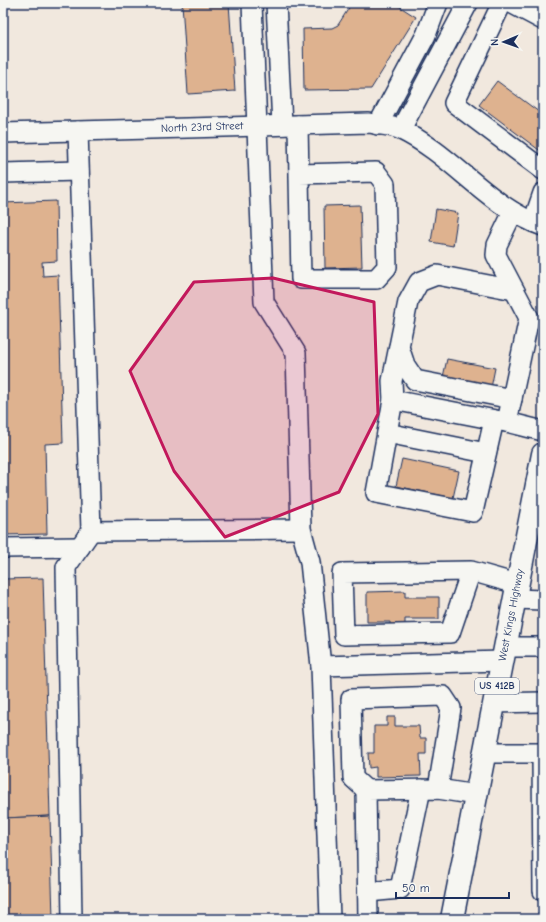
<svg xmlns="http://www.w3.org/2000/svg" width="546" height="922" font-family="'Comic Neue',sans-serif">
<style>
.building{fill:#deb28f;stroke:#1b2f5e}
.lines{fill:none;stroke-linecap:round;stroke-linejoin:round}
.minor-casing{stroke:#1b2f5e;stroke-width:22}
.major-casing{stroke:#1b2f5e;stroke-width:25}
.minor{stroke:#f6f6f2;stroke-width:19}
.major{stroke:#f6f6f2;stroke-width:22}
.marked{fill:#c2185b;fill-opacity:0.2;stroke:#c2185b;stroke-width:3;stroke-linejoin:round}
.labels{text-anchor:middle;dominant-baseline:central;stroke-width:3;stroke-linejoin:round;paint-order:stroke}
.shield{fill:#f6f6f2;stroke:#5d6b8a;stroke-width:1}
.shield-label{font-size:10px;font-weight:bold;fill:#1b2f5e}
.street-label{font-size:11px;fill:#1b2f5e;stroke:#f6f6f2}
</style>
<rect width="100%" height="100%" fill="#f1e8de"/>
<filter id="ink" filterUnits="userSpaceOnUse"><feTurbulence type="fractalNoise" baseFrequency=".025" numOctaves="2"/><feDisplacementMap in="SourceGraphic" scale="8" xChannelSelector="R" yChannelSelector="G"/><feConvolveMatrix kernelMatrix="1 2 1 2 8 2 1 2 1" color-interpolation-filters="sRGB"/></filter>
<g filter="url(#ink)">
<!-- building -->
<g class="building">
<polygon points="182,3 229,3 235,91 188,94"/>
<polygon points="352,3 394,3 416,17 371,89 304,90 303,29 332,28 338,25"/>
<polygon points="497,81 543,115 543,145 539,150 479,105"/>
<polygon points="56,201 57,261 42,262 43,276 58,275 63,443 45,444 47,534 3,535 3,203"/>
<polygon points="360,205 362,267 325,268 324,206"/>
<polygon points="436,209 458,213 453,246 431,242"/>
<polygon points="447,359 495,368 491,388 443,377"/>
<polygon points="402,459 459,471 453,498 396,486"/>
<polygon points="43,578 50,816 3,818 3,579"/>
<polygon points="405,591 405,597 439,597 439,619 405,619 405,625 390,626 390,622 367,622 367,592"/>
<polygon points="387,717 395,717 395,726 419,726 420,738 426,738 426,754 420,754 421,776 376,777 376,767 369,768 368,753 374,753 374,726 387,726"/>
<polygon points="50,816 53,919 3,919 3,818"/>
</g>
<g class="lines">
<defs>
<g id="minor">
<polyline points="252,3 264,302 296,353 301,529 310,562 321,666 330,919"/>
<polyline points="276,3 282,125"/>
<polyline points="502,3 454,103 543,170"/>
<polyline points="511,3 543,20"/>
<polyline points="298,125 301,279 376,279 387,267 385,184 376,172 299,174"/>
<polyline points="378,125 426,35 438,3"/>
<polyline points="401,129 468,3"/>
<path d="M3 133 369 123C379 125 392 125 401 130 453 155 488 207 543 226"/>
<polyline points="3,173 79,171"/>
<polyline points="513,212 497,245 496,255 529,318 507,422 543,431"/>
<polyline points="533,222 543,193"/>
<polyline points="399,347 405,365 415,380 512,399"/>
<polyline points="393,400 506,422"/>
<polyline points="494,420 473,512 376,493 393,400 392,381 408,302 419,282 437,275 514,290"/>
<polyline points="387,433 486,453"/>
<polyline points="91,531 301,529"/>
<polyline points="3,548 80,547"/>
<polyline points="471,571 450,633 344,635 342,573 471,571 517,584"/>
<polyline points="514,599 543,600"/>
<polyline points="505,647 543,647"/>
<polyline points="321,666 502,661"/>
<polyline points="494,703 543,702"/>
<polyline points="484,753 543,753"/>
<polyline points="542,753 543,891"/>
<polyline points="366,790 353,778 351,699 443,696 451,708 438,789"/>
<polyline points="368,892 400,889 421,789"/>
<polyline points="72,919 66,567 91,531 78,131"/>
<polyline points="368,919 366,790 438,789 476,795"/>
</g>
<polyline id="major" points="452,919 543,454"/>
</defs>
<!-- minor casing -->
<use href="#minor" class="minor-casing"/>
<!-- major casing -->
<use href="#major" class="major-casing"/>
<!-- minor -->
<use href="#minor" class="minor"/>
<!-- major -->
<use href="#major" class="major"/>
</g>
</g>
<!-- marked area -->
<path class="marked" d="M273 278 374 302 378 414 339 492 225 537 174 471 130 371 194 282Z"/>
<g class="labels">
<!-- shield labels -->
<rect class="shield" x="475" y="678" width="44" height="16" rx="3"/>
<g class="shield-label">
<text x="497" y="686">US 412B</text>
</g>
<!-- street labels -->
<g class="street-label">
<text transform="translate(202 127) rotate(-2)">North 23rd Street</text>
<text transform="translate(511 615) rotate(-79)">West Kings Highway</text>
</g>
</g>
<!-- margin -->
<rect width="546" height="922" fill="none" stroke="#f6f6f2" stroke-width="16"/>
<rect x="8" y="8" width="530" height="906" fill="none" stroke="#1b2f5e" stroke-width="1.5" filter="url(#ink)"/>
<!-- north arrow -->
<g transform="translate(504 42) rotate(268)" stroke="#f6f6f2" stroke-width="3" paint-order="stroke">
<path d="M0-3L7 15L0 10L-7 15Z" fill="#1b2f5e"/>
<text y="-6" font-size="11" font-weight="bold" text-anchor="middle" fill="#1b2f5e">N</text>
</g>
<!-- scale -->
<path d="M396 892v6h113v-6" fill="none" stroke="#1b2f5e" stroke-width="2"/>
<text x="402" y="892" font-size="12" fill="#1b2f5e" stroke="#f6f6f2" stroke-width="3" paint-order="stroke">50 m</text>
</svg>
